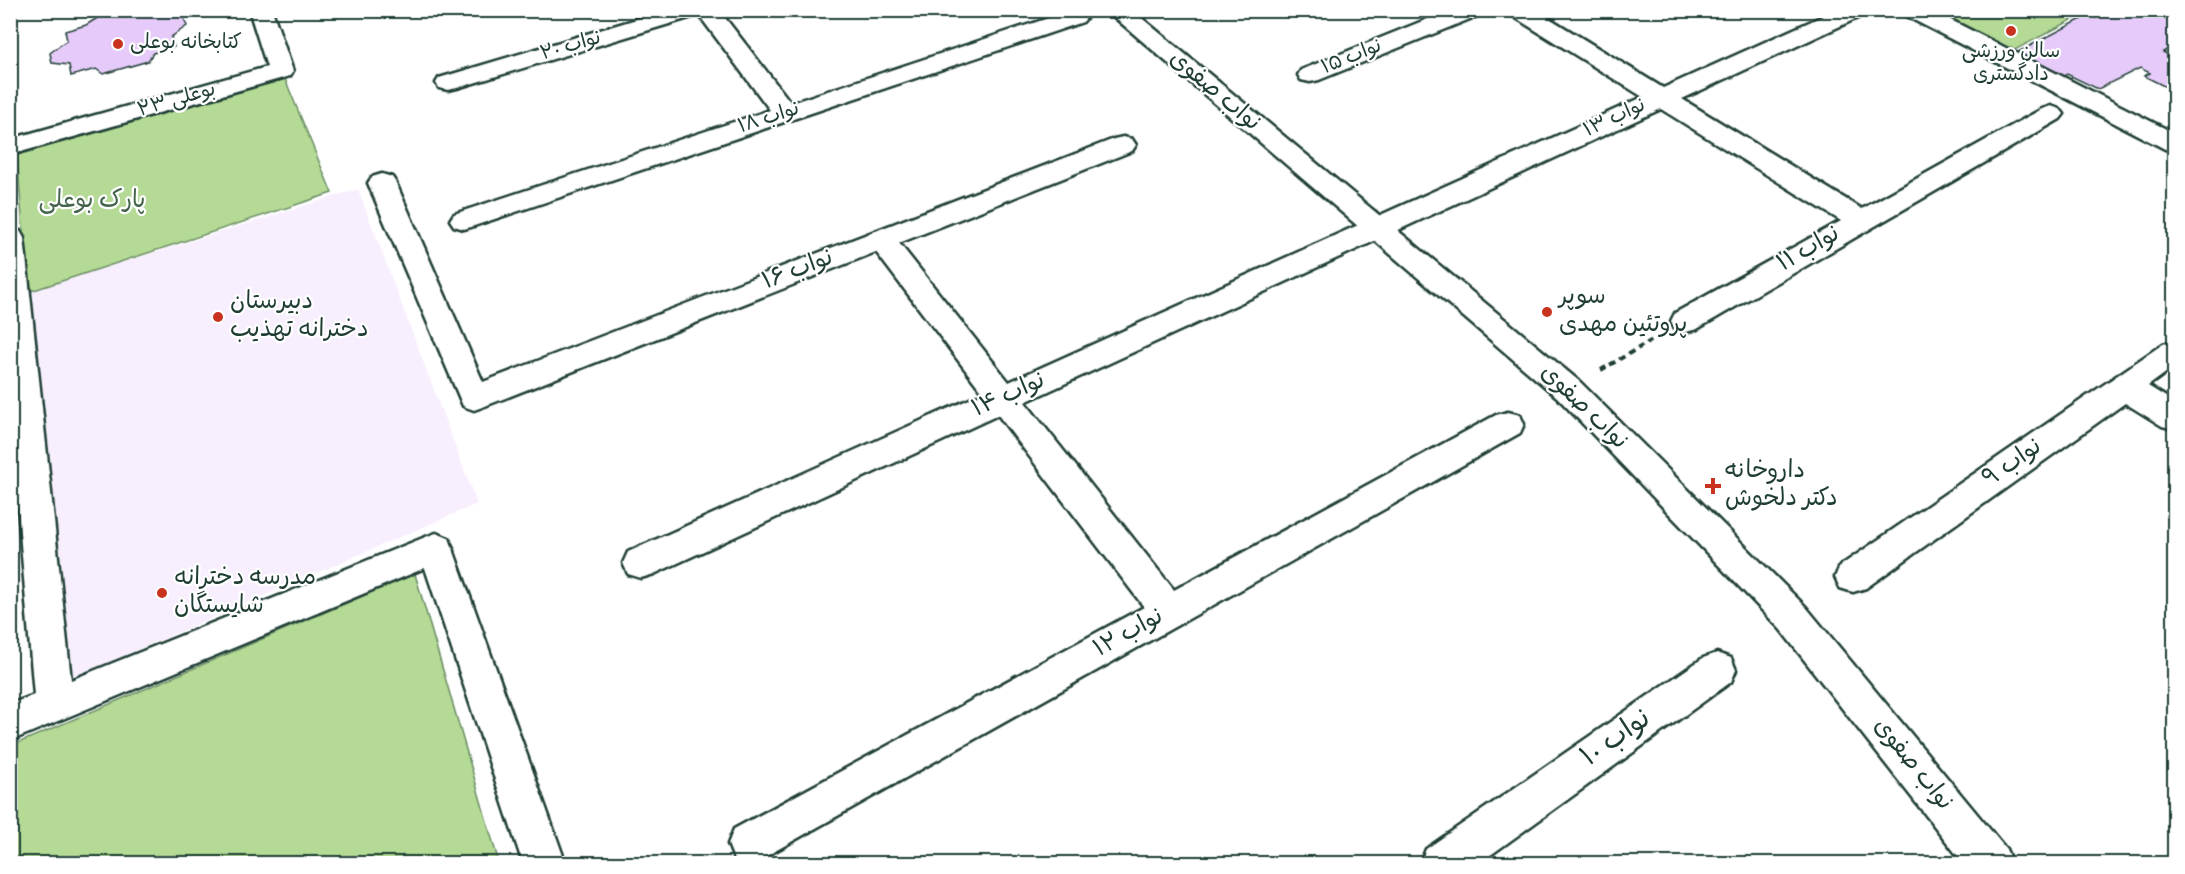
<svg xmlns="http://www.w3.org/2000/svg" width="2185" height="874" font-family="Dekko,'Playpen Sans Arabic',sans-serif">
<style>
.built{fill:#f8effe}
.green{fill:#b4da95;stroke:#6a8c64;stroke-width:1.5}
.building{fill:#e6cbfa;stroke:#1f3d34;stroke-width:1.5}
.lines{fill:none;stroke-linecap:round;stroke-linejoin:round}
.minor-casing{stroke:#1f3d34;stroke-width:5}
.tertiary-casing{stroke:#1f3d34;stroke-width:5}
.path{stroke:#1f3d34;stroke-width:4;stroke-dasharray:6 4.5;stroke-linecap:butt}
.minor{fill:#fff;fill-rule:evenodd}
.tertiary{fill:#fff;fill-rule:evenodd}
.poi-dot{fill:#c8321e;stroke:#fff;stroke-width:2}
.labels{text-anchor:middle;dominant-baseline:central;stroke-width:4.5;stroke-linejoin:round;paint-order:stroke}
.far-poi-label{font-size:20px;fill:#1f3d34;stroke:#fff;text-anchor:start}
.far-street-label{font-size:20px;fill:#1f3d34;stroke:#fff}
.street-label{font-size:24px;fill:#1f3d34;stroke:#fff}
.park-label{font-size:24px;fill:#44644c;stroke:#fff}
.poi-label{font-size:24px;fill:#1f3d34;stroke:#fff;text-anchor:start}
.near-street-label{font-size:28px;fill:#1f3d34;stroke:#fff}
</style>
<rect width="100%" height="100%" fill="#fff"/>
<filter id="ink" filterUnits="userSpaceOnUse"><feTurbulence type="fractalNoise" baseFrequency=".0167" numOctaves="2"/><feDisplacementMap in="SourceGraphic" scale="12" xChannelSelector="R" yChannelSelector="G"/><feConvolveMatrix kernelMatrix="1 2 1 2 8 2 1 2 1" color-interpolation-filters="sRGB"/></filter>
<g filter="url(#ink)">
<!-- built -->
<polygon class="built" points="358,189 477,504 63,682 28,292"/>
<!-- green -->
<g class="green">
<polygon points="1931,11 2089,11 2011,52"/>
<polygon points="285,79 332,193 28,292 17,155"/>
<polygon points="415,574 499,863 11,863 11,746"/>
</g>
<!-- building -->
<g class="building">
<polygon points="116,10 166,10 169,15 183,16 187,26 171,37 174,47 153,53 148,61 103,74 96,69 71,76 69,65 52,63 50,53 67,40 65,31 86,25 104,14"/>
<polygon points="2099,10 2167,10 2173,13 2166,16 2174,19 2174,46 2163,52 2174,58 2174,91 2144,76 2150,73 2140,68 2098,89 2067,74 2063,77 2016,53"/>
</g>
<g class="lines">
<defs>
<g id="minor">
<polygon points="249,10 272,10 293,71 290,76 10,155 10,139 267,67"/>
<polygon points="667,10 719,10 791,103 1067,12 1083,12 1087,17 1083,22 474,226 464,229 454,226 450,220 454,214 770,110 699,15 457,88 448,90 439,88 436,83 439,78"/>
<polygon points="1450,10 1483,10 1480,15 1319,80 1310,82 1301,80 1298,75 1301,70"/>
<polygon points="1508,10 1536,10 1663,88 1836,10 1865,10 1862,16 1682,99 1862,209 2042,109 2051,106 2060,109 2064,114 2060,119 1697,329 1686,332 1675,329 1671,321 1675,313 1841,221 1661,109 1025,402 1174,590 1496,415 1508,412 1520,415 1524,424 1520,433 752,864 734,859 728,844 734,829 1144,607 998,415 654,574 641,578 628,574 623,563 628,552 983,393 876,252 485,406 474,410 463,406 368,183 372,177 382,174 392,177 396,183 483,382 1114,139 1123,137 1132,139 1136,145 1132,151 899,243 1009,382 1643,97 1511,15"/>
<polygon points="1901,10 1931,10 2174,133 2174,151 2165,149 1904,15"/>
<polygon points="10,229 20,231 24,238 71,680 423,538 436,533 449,538 566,864 523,864 425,568 10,741 10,704 34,695 10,416"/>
<polygon points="2174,341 2174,367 2148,386 2174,402 2174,429 2162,426 2125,403 1866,588 1853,592 1840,588 1835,577 1840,566 2163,344"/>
<polygon points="1717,653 1731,658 1736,670 1731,682 1478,864 1420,864 1426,849 1703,658"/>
</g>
<polygon id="tertiary" points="1106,10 1132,10 1579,381 1806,607 2006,849 2012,864 1964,864 1780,629 1557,397"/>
</defs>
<!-- minor casing -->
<use href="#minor" class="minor-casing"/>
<!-- tertiary casing -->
<use href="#tertiary" class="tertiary-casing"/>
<!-- path -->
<polyline class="path" points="1601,370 1654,339"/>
<!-- minor -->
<use href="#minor" class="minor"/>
<!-- tertiary -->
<use href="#tertiary" class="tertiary"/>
</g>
</g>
<!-- markers -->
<g class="poi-dot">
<circle cx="2011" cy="31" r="6"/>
<circle cx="118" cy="44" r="6"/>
<circle cx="1547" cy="312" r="6"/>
<circle cx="218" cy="317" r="6"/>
<path d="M1710 477h6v6h6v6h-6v6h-6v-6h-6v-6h6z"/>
<circle cx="162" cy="593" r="6"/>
</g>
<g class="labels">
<!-- far-poi labels -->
<g class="far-poi-label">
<text x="130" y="44">کتابخانه بوعلی</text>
<text x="2011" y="53" text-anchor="middle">سالن ورزشی<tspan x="2011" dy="23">دادگستری</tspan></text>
</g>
<!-- far-street labels -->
<g class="far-street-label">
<text transform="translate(571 47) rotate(-16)">نواب ۲۰</text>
<text transform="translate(1352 58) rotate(-22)">نواب ۱۵</text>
<text transform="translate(177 101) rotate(-16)">بوعلی ۲۳</text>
<text transform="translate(769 119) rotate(-18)">نواب ۱۸</text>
<text transform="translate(1615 119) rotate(-25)">نواب ۱۳</text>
</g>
<!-- street labels -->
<g class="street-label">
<text transform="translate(1214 92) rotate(40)">نواب صفوی</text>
<text transform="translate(1809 250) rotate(-30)">نواب ۱۱</text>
<text transform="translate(798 271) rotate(-21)">نواب ۱۶</text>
<text transform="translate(1009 396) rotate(-24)">نواب ۱۴</text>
<text transform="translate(1583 408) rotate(44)">نواب صفوی</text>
<text transform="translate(2013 464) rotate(-35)">نواب ۹</text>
<text transform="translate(1129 634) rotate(-29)">نواب ۱۲</text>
<text transform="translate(1912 765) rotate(51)">نواب صفوی</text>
</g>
<!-- park labels -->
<g class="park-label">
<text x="92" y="202">پارک بوعلی</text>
</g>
<!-- poi labels -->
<g class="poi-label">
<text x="1559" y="298">سوپر<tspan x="1559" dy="28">پروتئین مهدی</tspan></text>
<text x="230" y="303">دبیرستان<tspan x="230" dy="28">دخترانه تهذیب</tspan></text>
<text x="1725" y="472">داروخانه<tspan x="1725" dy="28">دکتر دلخوش</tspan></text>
<text x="174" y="579">مدرسه دخترانه<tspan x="174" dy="28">شایستگان</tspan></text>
</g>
<!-- near-street labels -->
<g class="near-street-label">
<text transform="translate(1617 740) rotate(-35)">نواب ۱۰</text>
</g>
</g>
<!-- margin -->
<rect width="2185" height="874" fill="none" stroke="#fff" stroke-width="36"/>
<rect x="18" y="18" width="2149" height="838" fill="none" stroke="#1f3d34" stroke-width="2" filter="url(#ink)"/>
</svg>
